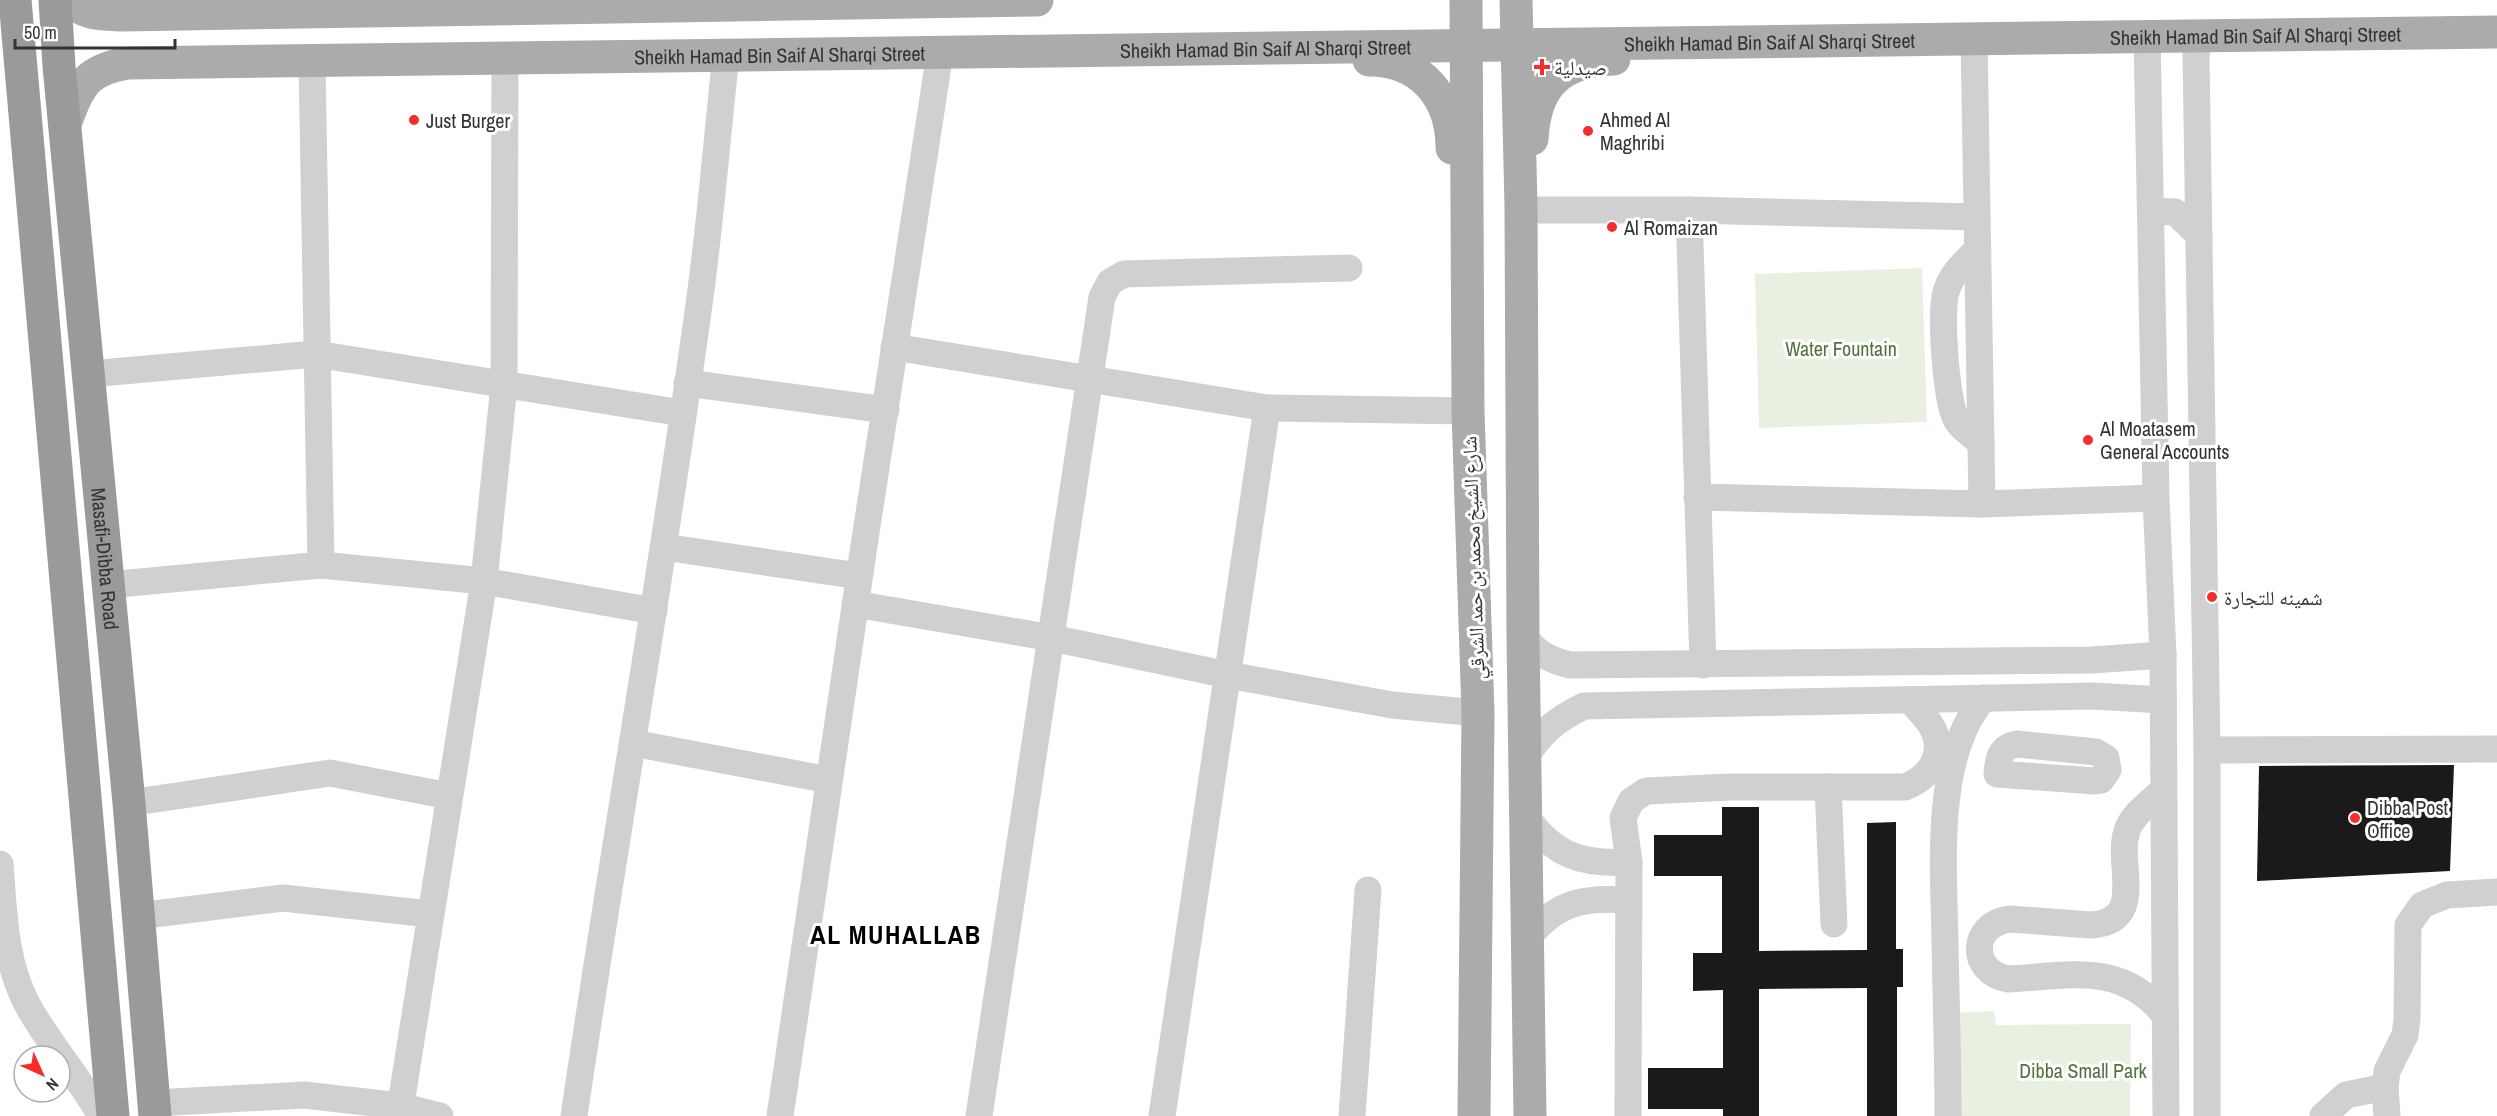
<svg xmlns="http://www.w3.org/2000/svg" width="2497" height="1116" font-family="'Archivo Narrow','Noto Naskh Arabic',sans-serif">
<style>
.green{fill:#e8f0e1}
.building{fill:#1a1a1a}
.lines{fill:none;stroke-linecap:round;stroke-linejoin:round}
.minor{stroke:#d0d0d0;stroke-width:27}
.major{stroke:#ababab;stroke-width:33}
.highway{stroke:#9a9a9a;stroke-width:33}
.poi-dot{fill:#f42d2b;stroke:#fff;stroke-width:2}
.labels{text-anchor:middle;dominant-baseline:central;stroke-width:6;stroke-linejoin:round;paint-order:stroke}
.street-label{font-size:20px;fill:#333;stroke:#fff}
.poi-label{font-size:20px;fill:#333;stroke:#fff;text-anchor:start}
.park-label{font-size:20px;fill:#51743b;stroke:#fff}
.district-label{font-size:26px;font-weight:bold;letter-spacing:1.5px;fill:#000;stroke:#fff}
</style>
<rect width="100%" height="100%" fill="#fff"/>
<!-- green -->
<g class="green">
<polygon points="1922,268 1927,422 1759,428 1755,274"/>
<polygon points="1994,1011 1996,1025 2131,1024 2130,1116 1956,1116 1953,1013"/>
</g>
<!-- building -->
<g class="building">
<polygon points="2454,765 2450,871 2257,881 2259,766"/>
<polygon points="1722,807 1759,807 1759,951 1867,950 1867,823 1896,822 1896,949 1903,949 1903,987 1897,987 1897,1116 1867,1116 1867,988 1759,989 1759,1116 1723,1116 1723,1109 1648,1109 1648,1068 1723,1068 1723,990 1693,991 1693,953 1722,953 1722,876 1654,876 1654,835 1722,835"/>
</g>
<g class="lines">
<!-- minor -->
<g class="minor">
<polyline points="2201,35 2196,55 2207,750 2207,1116"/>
<polyline points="2147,36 2156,498 2163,655 2166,1116"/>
<polyline points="1974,38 1982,504"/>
<polyline points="312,62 321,565"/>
<polyline points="1531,210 1689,210 1977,217"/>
<polyline points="1689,210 1703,665"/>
<polyline points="2151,211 2175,212 2199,235"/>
<path d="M1978 249C1966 261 1952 273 1947 289 1939 308 1946 396 1955 417 1959 427 1973 436 1981 443"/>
<polyline points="894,347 1267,408 1468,411"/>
<polyline points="89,374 316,354 682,413"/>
<polyline points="687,383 886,410"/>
<polyline points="1697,497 1982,504 2156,498"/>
<polyline points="664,547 859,576"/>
<polyline points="108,585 321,565 484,581 654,611"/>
<polyline points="855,604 1052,638 1228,675 1392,705 1478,713"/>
<path d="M1523 636C1537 653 1549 660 1570 665L2092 660 2163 655"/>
<polyline points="633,743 829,780"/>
<path d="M2017 744 2096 752 2106 758 2108 770 2101 780 2095 781 1997 774C1998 759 2000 747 2017 744Z"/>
<polyline points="2207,750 2497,749"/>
<path d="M1524 759C1542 732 1555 720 1584 706L2093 696 2163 700"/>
<polyline points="1828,787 1834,924"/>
<path d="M2163 790C2151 802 2134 813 2128 828 2114 862 2149 921 2091 925L2010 919C1970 924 1969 972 2008 979 2069 976 2120 961 2164 1014"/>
<polyline points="129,803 330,773 449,796"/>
<path d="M1525 815C1553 855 1581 865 1629 862"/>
<path d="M0 864C4 912 4 960 27 1004 48 1043 79 1077 101 1116"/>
<polyline points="138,916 283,898 430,914"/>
<path d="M1527 939C1556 902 1583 897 1629 900"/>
<polyline points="154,1103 304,1095 400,1106 440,1116"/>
<polyline points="399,1116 484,581 504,385 505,59"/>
<path d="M574 1116C614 843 663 571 700 297 711 217 717 136 726 56"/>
<polyline points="780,1116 865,539 940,53"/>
<polyline points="979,1116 1102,297 1110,282 1124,274 1349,268"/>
<polyline points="1162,1116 1267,408"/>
<polyline points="1352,1116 1368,890"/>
<path d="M1628 1116 1629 862 1623 818 1631 801 1646 791 1731 787H1905C1928 778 1945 757 1934 731 1929 719 1918 710 1910 700"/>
<path d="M1948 1116C1948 1058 1946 1000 1945 942 1944 868 1933 757 1984 698"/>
<polyline points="2323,1116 2346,1095 2385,1087"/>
<polyline points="2387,1116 2385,1087 2387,1071 2405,1035 2407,1019 2408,925 2422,905 2447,895 2497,892"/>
</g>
<!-- major -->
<g class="major">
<path d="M70 0C83 15 104 14 123 15L1037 0"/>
<polyline points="1466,0 1468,411 1478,713 1474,1116"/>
<polyline points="1516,0 1521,206 1523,636 1530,1116"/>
<path d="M1369 60C1421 60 1452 97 1452 148"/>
<path id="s1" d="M65 124C79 86 86 69 129 63L2497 32"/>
<path d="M1532 139C1535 84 1561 61 1614 59"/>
</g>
<!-- highway -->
<g class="highway">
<polyline points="15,0 113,1116"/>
<path id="s2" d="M55 0 59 66 129 803 155 1116"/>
</g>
</g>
<!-- markers -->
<g class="poi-dot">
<path d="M1539 58h6v6h6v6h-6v6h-6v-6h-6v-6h6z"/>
<circle cx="414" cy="120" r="6"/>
<circle cx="1588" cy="131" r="6"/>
<circle cx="1612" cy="227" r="6"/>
<circle cx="2088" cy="440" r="6"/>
<circle cx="2212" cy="597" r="6"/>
<circle cx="2355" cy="818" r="6"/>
</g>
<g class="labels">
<!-- street labels -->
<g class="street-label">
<text stroke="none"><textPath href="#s1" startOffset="2222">Sheikh Hamad Bin Saif Al Sharqi Street</textPath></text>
<text stroke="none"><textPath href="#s1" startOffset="1736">Sheikh Hamad Bin Saif Al Sharqi Street</textPath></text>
<text stroke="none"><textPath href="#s1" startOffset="1232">Sheikh Hamad Bin Saif Al Sharqi Street</textPath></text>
<text stroke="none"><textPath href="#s1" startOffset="746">Sheikh Hamad Bin Saif Al Sharqi Street</textPath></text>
<text stroke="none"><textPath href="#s2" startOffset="561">Masafi-Dibba Road</textPath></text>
<text transform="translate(1473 558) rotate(-92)">شارع الشيخ محمد بن حمد الشرقي</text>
</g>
<!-- poi labels -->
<g class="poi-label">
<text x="1554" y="67">صيدلية</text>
<text x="1600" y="119">Ahmed Al<tspan x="1600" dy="23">Maghribi</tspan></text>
<text x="426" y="120">Just Burger</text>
<text x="1624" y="227">Al Romaizan</text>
<text x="2100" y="428">Al Moatasem<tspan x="2100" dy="23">General Accounts</tspan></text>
<text x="2224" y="597">شمينه للتجارة</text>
<text x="2367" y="807">Dibba Post<tspan x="2367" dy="23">Office</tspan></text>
</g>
<!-- park labels -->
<g class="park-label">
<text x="1841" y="348">Water Fountain</text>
<text x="2083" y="1070">Dibba Small Park</text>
</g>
<!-- district labels -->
<g class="district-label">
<text x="896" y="934">AL MUHALLAB</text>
</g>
</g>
<!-- north arrow -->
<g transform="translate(42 1074) rotate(135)"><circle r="28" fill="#ffffff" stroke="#adadad" stroke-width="1.5"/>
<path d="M0-4.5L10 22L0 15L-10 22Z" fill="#f42d2b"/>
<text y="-9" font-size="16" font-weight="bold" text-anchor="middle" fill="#333333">N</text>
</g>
<!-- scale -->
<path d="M15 39v9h160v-9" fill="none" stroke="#333333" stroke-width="3"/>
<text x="24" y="39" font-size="18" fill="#333333" stroke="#ffffff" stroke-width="4.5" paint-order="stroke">50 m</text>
</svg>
